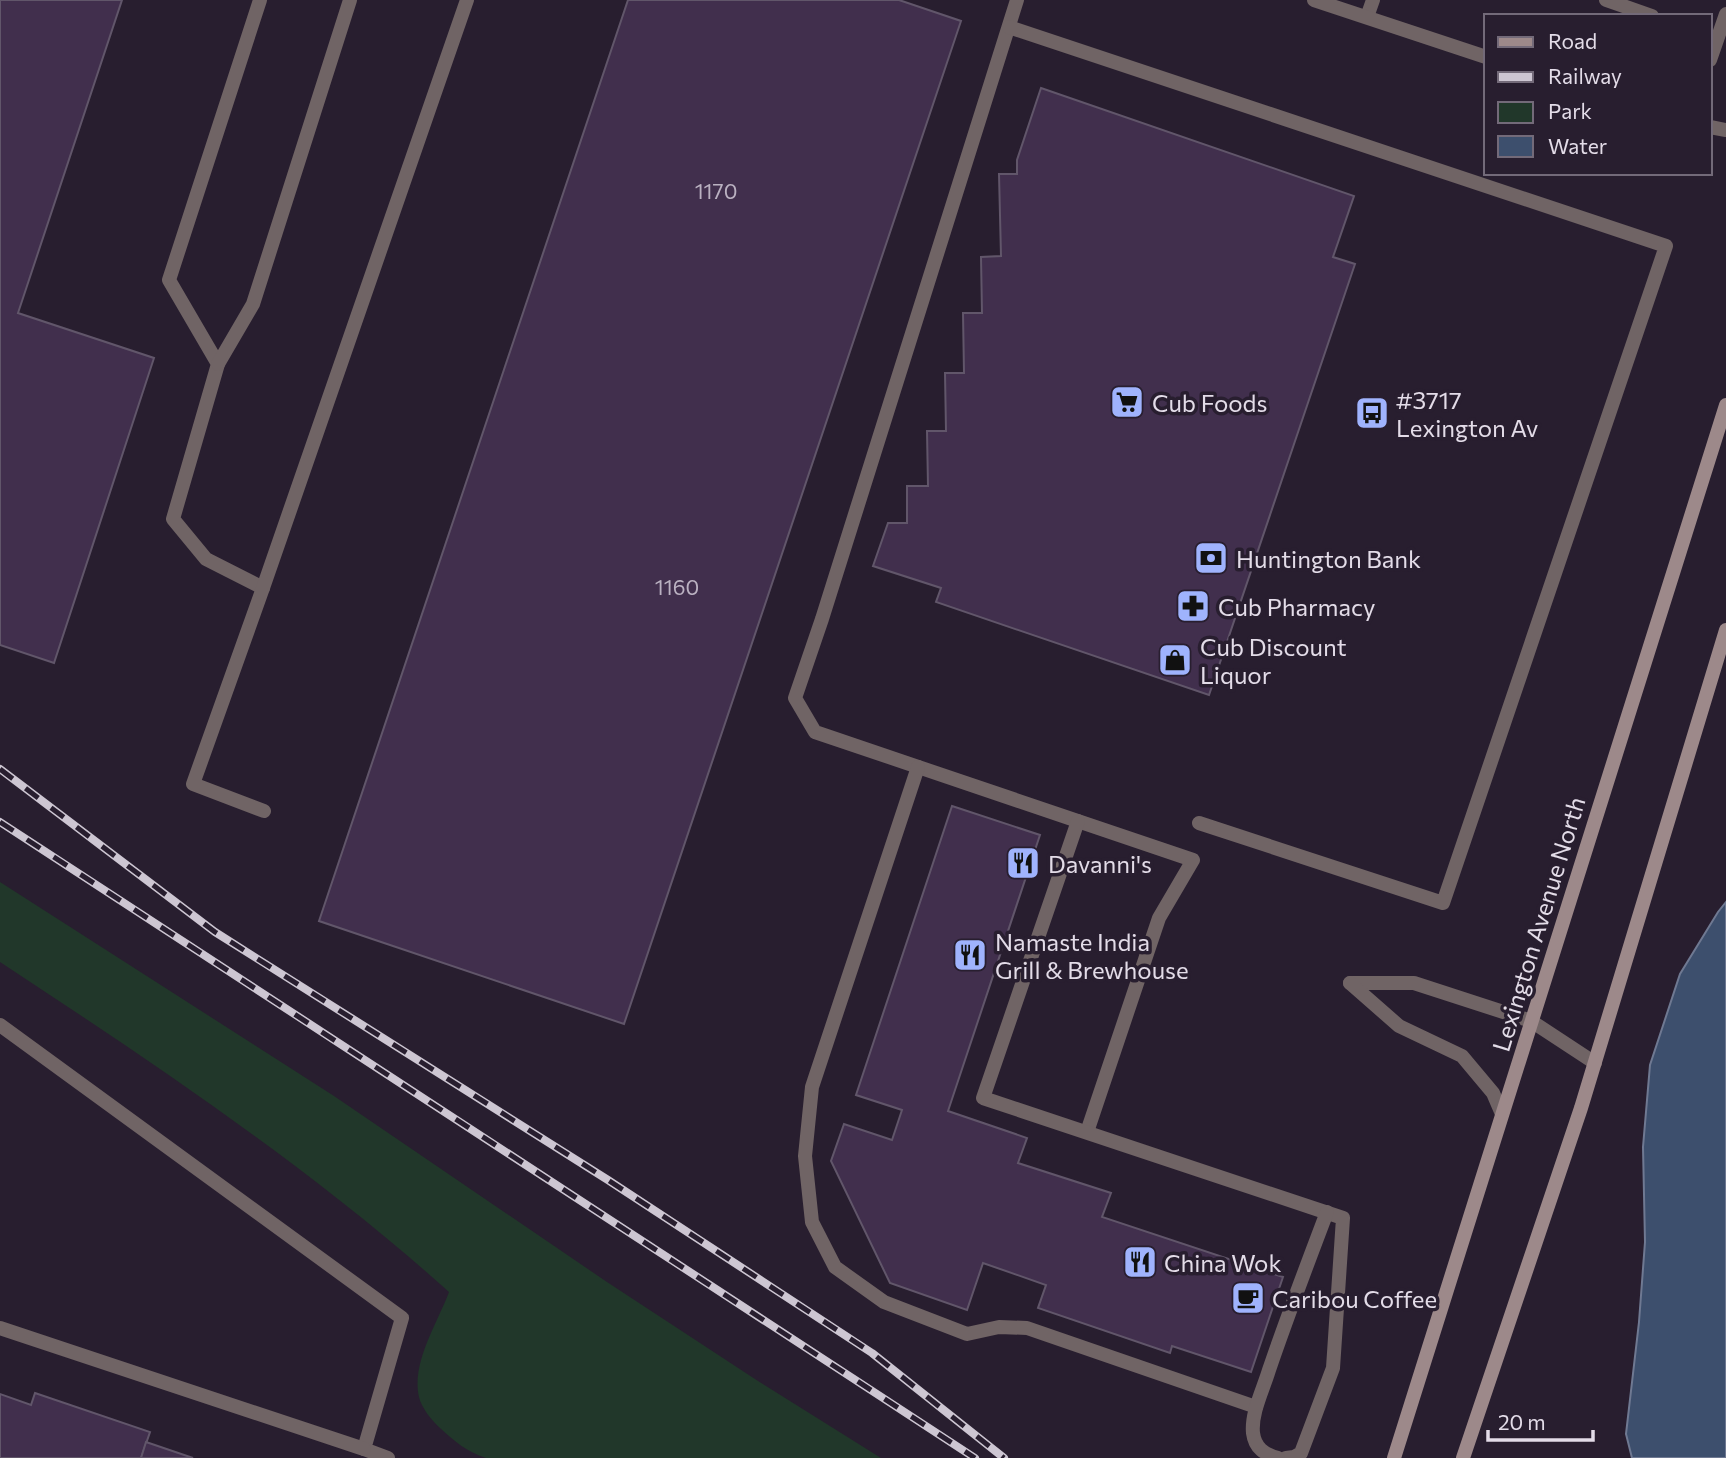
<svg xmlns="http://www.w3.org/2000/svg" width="1726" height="1458" font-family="Commissioner,sans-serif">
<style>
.green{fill:#21372a}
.water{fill:#3d4f6d;stroke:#6f7992;stroke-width:2}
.building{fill:#412f4d;stroke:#61566a;stroke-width:2}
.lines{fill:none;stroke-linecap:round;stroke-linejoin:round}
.service{stroke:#706465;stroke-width:14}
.tertiary{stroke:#706465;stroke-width:14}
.secondary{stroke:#9d898a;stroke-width:14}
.rail-casing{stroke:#cdc6d2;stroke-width:8}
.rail{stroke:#281e2f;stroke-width:5;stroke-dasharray:16;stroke-linecap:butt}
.labels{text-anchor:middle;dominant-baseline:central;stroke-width:7;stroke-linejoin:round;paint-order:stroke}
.number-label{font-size:21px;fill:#bab1c1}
.poi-label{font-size:24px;fill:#e3dce8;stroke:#281e2f;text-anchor:start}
.street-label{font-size:24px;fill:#e3dce8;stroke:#281e2f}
</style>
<rect width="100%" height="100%" fill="#281e2f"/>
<!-- green -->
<path class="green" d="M0 882 334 1096 607 1282 758 1381 881 1458H486C467 1452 454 1441 440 1428 432 1421 421 1407 419 1397 411 1363 438 1322 449 1292 311 1168 155 1064 0 962Z"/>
<!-- water -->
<polygon class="water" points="1726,902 1726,1458 1632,1458 1626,1434 1639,1322 1645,1242 1643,1147 1650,1065 1680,974 1718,912"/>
<!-- building -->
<g class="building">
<polygon points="0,0 122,0 18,313 154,358 54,663 0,645"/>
<polygon points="628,0 899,0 961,21 624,1024 319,921"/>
<polygon points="1041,88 1354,196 1333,257 1355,264 1209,695 936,602 941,588 873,566 888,523 907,523 907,486 928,486 927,431 946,431 945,373 964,373 963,313 982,313 981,257 1001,256 999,174 1017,174 1017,160"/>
<polygon points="952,806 1040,835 948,1111 1027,1138 1018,1163 1111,1193 1102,1217 1283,1277 1251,1372 1172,1346 1170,1353 1038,1308 1046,1285 983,1263 967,1310 890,1283 831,1161 844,1124 892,1140 902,1110 856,1095"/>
<polygon points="35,1393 150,1432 141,1458 0,1458 0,1394 31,1405"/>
<polygon points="146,1442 193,1458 141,1458"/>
</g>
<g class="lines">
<!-- service -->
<g class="service">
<polyline points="260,0 169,280 218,364 173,519 206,559 263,588"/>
<polyline points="1017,0 822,619 795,698 815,732 1193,860 1159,918 1087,1132"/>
<polyline points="1606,0 1652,16"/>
<polyline points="1367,17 1373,0"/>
<polyline points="1009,27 1666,246 1443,903 1199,823"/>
<polyline points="1710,60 1726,14"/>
<polyline points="218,364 253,304 350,0"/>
<polyline points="918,767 812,1087 805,1156 812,1222 835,1267 884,1302 967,1334 999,1327 1027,1328 1256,1407"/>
<polyline points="264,811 193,784 263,588 467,0"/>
<polyline points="1078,821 983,1098 1343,1218 1333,1368 1301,1453 1294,1457 1286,1458"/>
<polyline points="1350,983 1414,983 1531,1021 1595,1063"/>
<polyline points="1350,983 1399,1026 1462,1056 1493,1093 1502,1114"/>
<polyline points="0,1025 402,1318 364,1449 388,1458"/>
<polyline points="0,1328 364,1449"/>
<path d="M1278 1458C1264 1454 1255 1448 1253 1433 1251 1413 1263 1390 1269 1370 1287 1317 1307 1265 1327 1212"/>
</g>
<!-- tertiary -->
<g class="tertiary">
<polyline points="1314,0 1486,57"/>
<polyline points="1710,127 1726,130"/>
</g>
<!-- secondary -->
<g class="secondary">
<polyline points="1394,1458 1726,405"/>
<polyline points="1463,1458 1581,1108 1726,630"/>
</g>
<defs>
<g id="rail">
<polyline points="0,769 215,932 608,1180 872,1353 1004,1458"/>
<polyline points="0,822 975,1458"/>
</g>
</defs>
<!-- rail casing -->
<use href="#rail" class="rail-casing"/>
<!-- rail -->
<use href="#rail" class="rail"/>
</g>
<!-- icons -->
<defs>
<symbol id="supermarket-square" viewBox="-11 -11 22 22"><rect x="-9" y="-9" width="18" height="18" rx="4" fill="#9fb3fd" stroke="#281e2f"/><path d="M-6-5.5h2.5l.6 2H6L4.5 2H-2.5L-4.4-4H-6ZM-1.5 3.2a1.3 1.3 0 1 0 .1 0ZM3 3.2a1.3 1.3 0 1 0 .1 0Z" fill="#111"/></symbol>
<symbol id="bus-square" viewBox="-11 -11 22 22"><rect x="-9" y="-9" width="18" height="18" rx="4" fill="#9fb3fd" stroke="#281e2f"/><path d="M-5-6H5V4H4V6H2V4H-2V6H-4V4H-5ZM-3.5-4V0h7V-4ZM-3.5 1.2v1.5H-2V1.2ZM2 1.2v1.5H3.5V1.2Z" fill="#111"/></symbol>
<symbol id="bank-square" viewBox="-11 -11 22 22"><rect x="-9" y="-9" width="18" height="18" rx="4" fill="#9fb3fd" stroke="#281e2f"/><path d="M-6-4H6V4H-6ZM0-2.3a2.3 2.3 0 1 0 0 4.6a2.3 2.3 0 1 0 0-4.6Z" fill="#111"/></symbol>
<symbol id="pharmacy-square" viewBox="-11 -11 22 22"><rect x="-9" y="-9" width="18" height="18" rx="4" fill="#9fb3fd" stroke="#281e2f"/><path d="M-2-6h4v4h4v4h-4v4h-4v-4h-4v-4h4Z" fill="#111"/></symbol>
<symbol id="shop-square" viewBox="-11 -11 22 22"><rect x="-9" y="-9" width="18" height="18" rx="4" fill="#9fb3fd" stroke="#281e2f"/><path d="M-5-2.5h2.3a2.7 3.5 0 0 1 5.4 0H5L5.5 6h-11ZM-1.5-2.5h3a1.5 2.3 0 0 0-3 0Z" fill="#111"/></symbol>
<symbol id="restaurant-square" viewBox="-11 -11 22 22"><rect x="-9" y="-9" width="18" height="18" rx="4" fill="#9fb3fd" stroke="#281e2f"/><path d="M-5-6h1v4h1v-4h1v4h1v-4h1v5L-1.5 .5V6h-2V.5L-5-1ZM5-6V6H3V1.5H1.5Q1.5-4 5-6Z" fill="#111"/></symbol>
<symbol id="cafe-square" viewBox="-11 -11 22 22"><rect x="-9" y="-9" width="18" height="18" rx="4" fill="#9fb3fd" stroke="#281e2f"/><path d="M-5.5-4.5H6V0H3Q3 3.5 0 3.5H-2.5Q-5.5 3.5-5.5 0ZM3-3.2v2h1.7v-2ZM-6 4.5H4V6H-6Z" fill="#111"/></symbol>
</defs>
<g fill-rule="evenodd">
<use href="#supermarket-square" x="1108" y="383" width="38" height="38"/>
<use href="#bus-square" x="1353" y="394" width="38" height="38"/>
<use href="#bank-square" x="1192" y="539" width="38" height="38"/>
<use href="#pharmacy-square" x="1174" y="587" width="38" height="38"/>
<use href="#shop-square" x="1156" y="641" width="38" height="38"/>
<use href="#restaurant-square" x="1004" y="844" width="38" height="38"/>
<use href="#restaurant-square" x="951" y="936" width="38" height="38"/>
<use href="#restaurant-square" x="1121" y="1243" width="38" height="38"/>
<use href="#cafe-square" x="1229" y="1279" width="38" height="38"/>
</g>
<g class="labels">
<!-- number labels -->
<g class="number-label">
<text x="716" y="190">1170</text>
<text x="677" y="586">1160</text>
</g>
<!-- poi labels -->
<g class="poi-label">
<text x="1396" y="399">#3717<tspan x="1396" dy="28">Lexington Av</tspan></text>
<text x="1152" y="402">Cub Foods</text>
<text x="1236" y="558">Huntington Bank</text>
<text x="1218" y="606">Cub Pharmacy</text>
<text x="1200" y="646">Cub Discount<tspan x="1200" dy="28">Liquor</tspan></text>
<text x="1048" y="863">Davanni's</text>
<text x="995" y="941">Namaste India<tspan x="995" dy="28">Grill &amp; Brewhouse</tspan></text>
<text x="1164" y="1262">China Wok</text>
<text x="1272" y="1298">Caribou Coffee</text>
</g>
<!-- street labels -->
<g class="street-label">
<text transform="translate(1538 924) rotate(-73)">Lexington Avenue North</text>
</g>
</g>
<!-- legend -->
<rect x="1484" y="14" width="228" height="161" fill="#281e2f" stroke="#736a79" stroke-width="2"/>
<rect x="1498" y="37" width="35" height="10" fill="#9d898a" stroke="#736a79" stroke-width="2"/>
<text x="1548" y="49" font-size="21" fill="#e3dce8">Road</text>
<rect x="1498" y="72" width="35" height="10" fill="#cdc6d2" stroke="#736a79" stroke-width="2"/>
<text x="1548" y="84" font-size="21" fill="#e3dce8">Railway</text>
<rect x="1498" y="102" width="35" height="21" fill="#21372a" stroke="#736a79" stroke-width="2"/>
<text x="1548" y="119" font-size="21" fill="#e3dce8">Park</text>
<rect x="1498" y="136" width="35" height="21" fill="#3d4f6d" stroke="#736a79" stroke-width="2"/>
<text x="1548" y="154" font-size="21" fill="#e3dce8">Water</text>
<!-- scale -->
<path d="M1488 1430v10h105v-10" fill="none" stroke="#e3dce8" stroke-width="3.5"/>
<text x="1498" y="1430" font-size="21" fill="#e3dce8" stroke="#281e2f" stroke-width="5" paint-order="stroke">20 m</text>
</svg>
